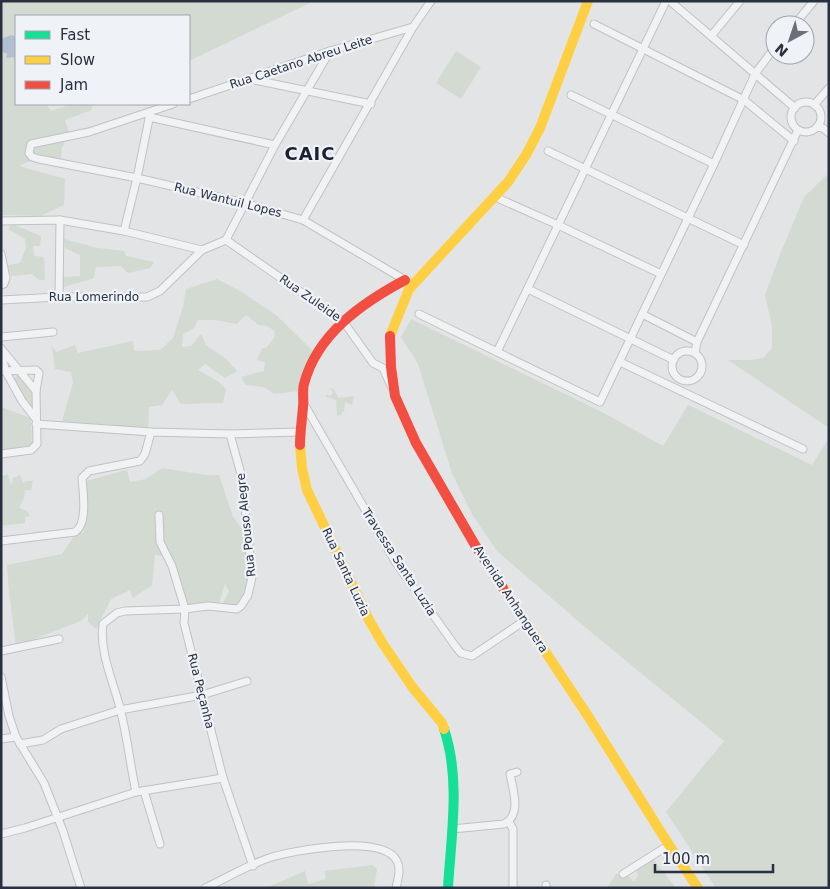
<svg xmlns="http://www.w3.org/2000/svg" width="830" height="889" font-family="'DejaVu Sans',sans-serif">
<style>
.green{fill:#d2dad2}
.water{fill:#b1bfd1}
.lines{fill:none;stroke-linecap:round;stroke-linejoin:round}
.street-casing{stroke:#c0c2c4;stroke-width:9}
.street{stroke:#f1f2f3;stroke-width:7}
.fast{stroke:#16e098;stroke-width:10}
.slow{stroke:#ffcf43;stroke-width:10}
.jam{stroke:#f24e42;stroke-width:10}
.labels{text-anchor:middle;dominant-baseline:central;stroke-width:4.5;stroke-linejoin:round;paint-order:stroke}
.street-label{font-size:12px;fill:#29303f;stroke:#eff2f6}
.district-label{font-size:18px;font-weight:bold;letter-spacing:1px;fill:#1b2130;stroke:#eff2f6}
</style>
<rect width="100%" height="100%" fill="#e2e4e6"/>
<!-- green -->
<g class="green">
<polygon points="1,1 314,1 189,61 189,16 16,16 16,36 11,35 1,39"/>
<polygon points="1,51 7,54 6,57 13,57 16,59 16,104 46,104 51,111 72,104 92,104 92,110 65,120 69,132 62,148 61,159 42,156 19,166 65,179 64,205 41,216 1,215"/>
<polygon points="456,51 481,67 461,99 436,83"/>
<polygon points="829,173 829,428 728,360 751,360 763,358 772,348 772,326 765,295 781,252 804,197"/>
<polygon points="12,224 41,236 40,246 33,246 34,256 44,257 45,280 39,280 32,274 11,276 8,265 20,263 26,248 25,239 8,229"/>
<polygon points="64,239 98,248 124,251 126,256 154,262 150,268 128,273 121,266 96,267 94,278 61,288 63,277 80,276 80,255 65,248"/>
<path d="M217 279 240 291 276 315 313 351 308 371 298 391 274 394 264 387 246 385 241 377 264 371 265 362 257 360 262 348H266L274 338 275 331 267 326 259 325 246 315 237 324 215 320H198L193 329 183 334 182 347 191 346 201 334 206 345 226 359 237 371 225 378 205 364 198 370 219 382 226 389 223 403 181 404 172 390 162 405 149 407 148 428C119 425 91 425 62 421L73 383 71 372 55 369 52 346 56 352 75 345 78 353 133 341 134 351 160 350 173 338 183 307 186 289Z"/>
<polygon points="411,319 604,413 663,446 688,405 812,465 829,438 829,888 716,888 666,812 724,741 592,633 497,551 472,514 452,473 418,364 401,337"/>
<polygon points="19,373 34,392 34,413 23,399 13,380"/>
<polygon points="330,388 333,389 339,398 354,396 352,405 345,402 344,412 343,411 341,415 337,416 336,400 326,397 326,394 329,396 332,395 333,392"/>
<polygon points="1,407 31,418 32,445 1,450"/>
<polygon points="162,468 206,475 219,475 233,517 245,533 248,580 242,599 235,606 222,605 229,591 225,584 219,604 187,606 175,587 164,556 155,555 152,585 133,598 130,590 111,599 96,629 88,622 88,614 81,621 16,646 9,592 7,565 62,554 74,536 84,532 86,481 127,470 130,482 146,479"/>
<polygon points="8,474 11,486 13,478 20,475 23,483 27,481 33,481 31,490 25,490 24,498 19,508 27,511 30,516 25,517 25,523 1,526 1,477"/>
<polygon points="652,858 676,888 607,888 616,874 628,875 634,882 638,875 636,868"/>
<polygon points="372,865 377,869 374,888 266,888 305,871 308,884 326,879 325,871"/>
</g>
<!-- water -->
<polygon class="water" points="11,35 16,36 16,59 13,57 6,58 7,54 1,51 1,39"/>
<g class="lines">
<defs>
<g id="street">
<polyline points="670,1 795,108"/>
<polyline points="594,24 744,100 794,141"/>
<polyline points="794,25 814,1"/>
<polyline points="711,36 740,1"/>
<polyline points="250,79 371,104"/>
<polyline points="571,95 714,164"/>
<polyline points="189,99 330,51 413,27"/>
<circle cx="806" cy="117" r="15"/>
<polyline points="173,104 89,132 31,144 29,153 32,157 39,159 137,178 244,203 303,220 405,280 405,282"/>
<polyline points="814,105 829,88"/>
<polyline points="149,117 275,145"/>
<polyline points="817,127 823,128 829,133"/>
<polyline points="548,151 744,245"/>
<polyline points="495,197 558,225 661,274"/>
<polyline points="303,220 413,27 431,1"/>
<polyline points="1,221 60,220 124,231 202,250"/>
<polyline points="124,231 137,178 150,114"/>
<polyline points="226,240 343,321 373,363 383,368 391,386"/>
<polyline points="226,240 275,145 330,51"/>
<polyline points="1,254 6,278 4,284 1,285"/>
<polyline points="528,289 674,360"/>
<polyline points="59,297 60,220"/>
<polyline points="1,300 59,297 147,297 160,291 202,250 226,240"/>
<polyline points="419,314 600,402 714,164 755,74 775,47"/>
<polyline points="642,314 697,342"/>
<polyline points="1,337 53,332"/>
<polyline points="1,348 5,370 22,401 36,419"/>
<polyline points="3,351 36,391"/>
<circle cx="687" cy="366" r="15"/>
<polyline points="497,352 666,1"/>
<polyline points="695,353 697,342 798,130"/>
<polyline points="620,362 803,449"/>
<polyline points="1,371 36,370 39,373 36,391 37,444 31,450 1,454"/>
<polyline points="304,404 396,563 456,647 461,653 472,656 524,621"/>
<polyline points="36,424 151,432 230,434 299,432"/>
<polyline points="159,515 160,542 172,566 185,609 184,623 223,778 253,866"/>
<path d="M1 541 75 532C88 524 83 492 82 478L89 471 140 461 145 454 151 432"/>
<polyline points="1,651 59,639"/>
<polyline points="1,677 9,716 16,737 44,783 63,831 81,888"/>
<polyline points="1,739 16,737"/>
<polyline points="20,744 43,740 61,729 120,710 202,695 247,681"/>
<polyline points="144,791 160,844"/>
<path d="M136 792C130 764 127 735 120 708 113 681 99 651 103 624L117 613 125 611 185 609 208 606 237 609 241 606 248 595 252 577 242 478 230 434"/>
<polyline points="509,822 513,829 513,888"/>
<path d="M452 829 504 824C522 815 513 790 510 774L517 772"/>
<polyline points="1,834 25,828 136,792 223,778"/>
<polyline points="623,874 669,845"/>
<polyline points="546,885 546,888"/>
<path d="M205 888C227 878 249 864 272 857 296 850 383 834 397 861 401 869 398 879 396 888"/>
</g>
</defs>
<!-- street casing -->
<use href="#street" class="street-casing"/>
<!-- street -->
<use href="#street" class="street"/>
<!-- fast -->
<path class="fast" d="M444 729C461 779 451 836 448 888"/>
<!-- slow -->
<g class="slow">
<polyline points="390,336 409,289 508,182 526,155 540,128 588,1"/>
<polyline points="300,445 302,468 307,490 369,620 383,644 413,688 442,723 444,729"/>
<polyline points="503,588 588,716 669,845 698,888"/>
</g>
<!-- jam -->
<g class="jam">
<polyline points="390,336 391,367 395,396 416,443 475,545 503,588"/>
<path d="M300 445C300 432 302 420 303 407 304 399 302 391 304 384 317 334 362 303 405 280"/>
</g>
</g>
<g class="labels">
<!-- street labels -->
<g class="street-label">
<text transform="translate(301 62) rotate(-18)">Rua Caetano Abreu Leite</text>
<text transform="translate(228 200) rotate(14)">Rua Wantuil Lopes</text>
<text x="94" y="297">Rua Lomerindo</text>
<text transform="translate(310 298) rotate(35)">Rua Zuleide</text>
<text transform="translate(246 525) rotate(-96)">Rua Pouso Alegre</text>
<text transform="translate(399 562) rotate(57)">Travessa Santa Luzia</text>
<text transform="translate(346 572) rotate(65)">Rua Santa Luzia</text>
<text transform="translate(511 599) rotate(57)">Avenida Anhanguera</text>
<text transform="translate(201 691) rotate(76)">Rua Peçanha</text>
</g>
<!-- district labels -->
<g class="district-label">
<text x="310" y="153">CAIC</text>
</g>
</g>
<!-- border -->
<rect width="830" height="889" fill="none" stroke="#29303f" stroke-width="5"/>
<!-- legend -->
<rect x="15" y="15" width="175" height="90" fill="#eff2f6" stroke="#a0a4ad"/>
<rect x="25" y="31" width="25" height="8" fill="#16e098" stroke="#a0a4ad"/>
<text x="60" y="40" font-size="15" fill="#29303f">Fast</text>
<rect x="25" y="56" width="25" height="8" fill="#ffcf43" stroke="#a0a4ad"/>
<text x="60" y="65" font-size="15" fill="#29303f">Slow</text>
<rect x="25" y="81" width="25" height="8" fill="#f24e42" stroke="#a0a4ad"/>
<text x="60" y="90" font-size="15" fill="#29303f">Jam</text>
<!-- north arrow -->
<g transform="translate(790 40) rotate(220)"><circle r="24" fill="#eff2f6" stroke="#a0a4ad"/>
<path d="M0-4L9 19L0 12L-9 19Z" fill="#6a6f79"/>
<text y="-8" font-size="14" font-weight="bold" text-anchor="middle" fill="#29303f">N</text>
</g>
<!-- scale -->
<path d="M655 864v8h118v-8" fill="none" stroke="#29303f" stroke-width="2.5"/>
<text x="662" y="864" font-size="15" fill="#29303f" stroke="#eff2f6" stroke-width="4" paint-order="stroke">100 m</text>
</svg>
